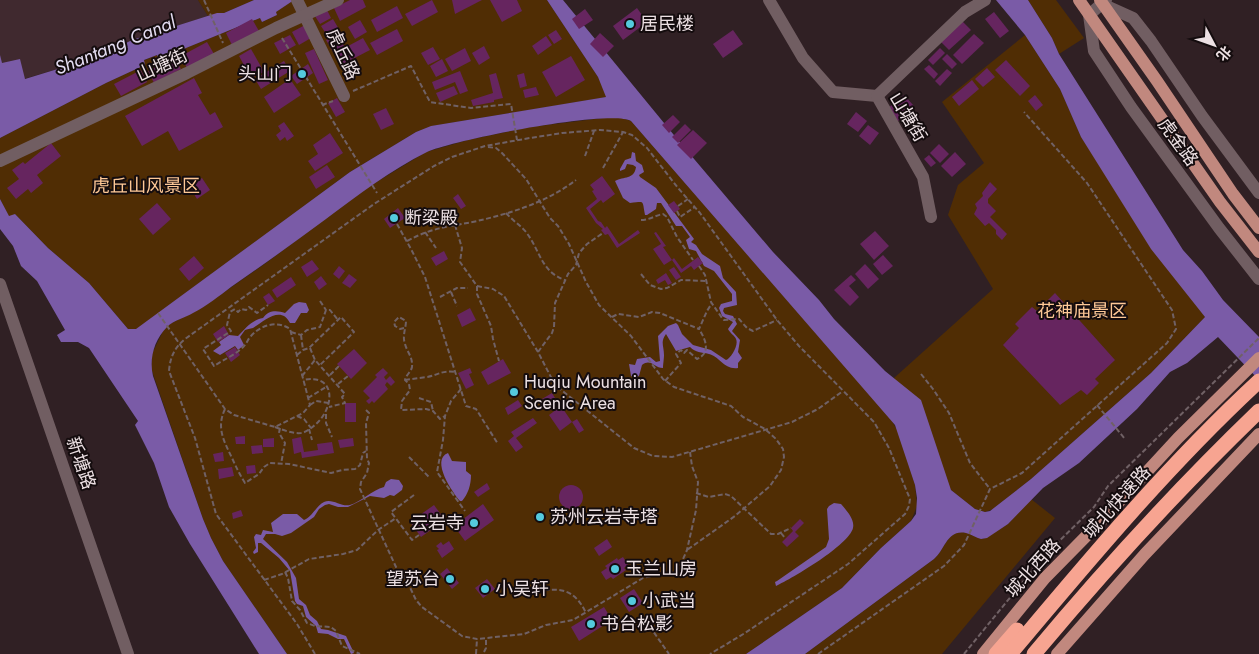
<svg xmlns="http://www.w3.org/2000/svg" width="1259" height="654" font-family="Jost,'Noto Sans SC',sans-serif">
<style>
.built{fill:#40292f}
.green{fill:#502d04}
.water{fill:#7a5ba7}
.building{fill:#66255f}
.lines{fill:none;stroke-linecap:round;stroke-linejoin:round}
.path{stroke:#706165;stroke-width:2;stroke-dasharray:5 2.5;stroke-linecap:butt}
.minor{stroke:#715e62;stroke-width:12}
.major{stroke:#c1887e;stroke-width:12}
.highway{stroke:#f7a491;stroke-width:15}
.poi-dot{fill:#54cadd;stroke:#140c0e;stroke-width:2}
.labels{text-anchor:middle;dominant-baseline:central;stroke-width:4;stroke-linejoin:round;paint-order:stroke}
.poi-label{font-size:18px;fill:#ece0e3;stroke:#140c0e;text-anchor:start}
.street-label{font-size:18px;fill:#ece0e3;stroke:#140c0e}
.park-label{font-size:18px;fill:#fec896;stroke:#140c0e}
.water-label{font-size:19px;font-style:italic;fill:#e4ddf2;stroke:#140c0e}
</style>
<rect width="100%" height="100%" fill="#302024"/>
<!-- built -->
<polygon class="built" points="0,0 198,0 208,16 132,40 91,59 0,86"/>
<!-- green -->
<g class="green">
<polygon points="198,0 254,0 224,13 208,16"/>
<polygon points="294,0 547,0 598,77 607,97 432,126 416,132 350,172 138,328 133,330 128,329 89,283 48,248 15,214 9,217 0,199 0,138 106,83 145,65 143,61 157,55 159,59 260,18 262,22 277,15 275,12"/>
<polygon points="1028,0 1056,0 1084,38 1059,54 1052,38"/>
<polygon points="1025,35 1060,89 1081,137 1205,317 1151,373 1031,479 993,509 985,512 975,509 951,490 894,378 993,289 948,215 958,185 984,163 942,102"/>
<polygon points="612,117 622,118 631,121 890,418 899,433 915,485 917,506 911,521 881,548 842,588 746,654 287,654 223,561 211,538 203,519 151,368 152,354 163,331 168,325 203,307 266,263 370,186 426,152 468,140 530,127"/>
<path d="M1031 499 1055 518 942 654H805L934 559C945 550 948 527 967 533 973 535 977 538 983 539L1008 524Z"/>
</g>
<!-- water -->
<g class="water">
<polygon points="254,0 294,0 276,12 277,15 262,22 260,18 159,59 157,55 144,60 145,65 106,83 0,138 0,55 2,63 20,59 25,79 100,56 132,40 217,13 224,13"/>
<path d="M547 0H563L678 140 773 252 819 300 834 319 885 371 921 400 951 490 975 509 985 512 990 511 1031 479 1151 373 1205 317 1151 249 1081 137 1060 89 1025 35 996 0H1028L1052 38 1059 54 1183 250 1202 271 1223 300 1259 337V380L1218 337 1187 363 1170 372 1137 409 1079 463 1043 488 1008 524 987 538 981 539C976 538 971 534 966 533 947 529 945 550 934 559L805 654H746L842 588 881 548 911 521 916 514 917 498 915 485 895 425 631 121C610 109 452 140 427 152 391 170 358 195 326 219 295 242 263 265 231 287 219 296 207 306 193 313 185 318 174 320 167 327 154 340 149 359 153 376L203 519 211 538 223 561 287 654H259L190 544 169 507 154 463 135 425 138 421 89 348 78 342H61L57 335 65 330 37 281 21 266 13 246 0 229V199L9 216 15 214 48 248 89 283 128 329H136L350 172 416 132 431 126 606 97 598 77Z"/>
<path d="M632 152 635 153 636 161 642 165 644 172 639 175 640 177 656 188 694 239 691 242 696 245 702 254 720 266 723 278 736 292 737 305 724 308 723 311 725 314 733 316 737 324 732 331 740 340 738 352 742 358 738 363V368C724 370 719 356 709 354 701 352 696 353 690 347L676 351 666 334C660 342 664 346 664 355 664 359 663 365 663 368 654 368 651 358 642 365L639 376 634 378 631 376 629 364 635 365 637 359 650 357 656 362 660 361 658 336 668 326 676 323 678 325 682 334 693 345 711 350 726 360C731 358 739 345 736 339 735 336 730 333 728 329L733 322 722 316 719 308 721 304 732 301V294L714 271 704 266 696 251 689 249 686 240 690 237 682 226H676L661 203H657L656 209 647 215H645C642 199 645 202 630 203L623 198 615 181C624 176 634 180 636 167L633 165 627 164 625 169 620 171V169L625 160 631 158Z"/>
<path d="M299 302 306 303 309 310 307 313H301L295 323H290C281 305 264 321 253 328 250 329 247 329 245 330L240 337 244 345 238 350 235 346 220 355 213 351 221 345 219 342 229 335 238 336C246 328 252 320 263 318 268 310 277 310 285 313L294 304Z"/>
<path d="M448 453 452 461 466 462V471L471 475C471 485 468 494 462 501H460C453 493 430 460 448 453Z"/>
<path d="M391 479 399 480 403 486 402 490 394 496 390 495 384 498 370 496 348 507H338L329 504 325 505 319 509 314 517 291 533 282 536 275 534H266L263 539 287 562 296 578 299 599 306 605 310 615 317 621 321 629 328 630 346 636 354 653 351 654 344 639H338L328 634 318 633 316 626 306 617 303 606 297 604 295 601 290 571 279 558 261 543H258V552L254 554 253 552 256 548 254 537 256 534 261 535 263 530 273 532 271 523 283 514H297L304 520C313 516 316 506 324 502 332 498 341 507 350 505 361 502 372 490 384 487L386 482Z"/>
<path d="M834 503 841 504C846 510 855 519 853 528 849 545 793 578 776 586L775 582 777 581 826 547 829 539 827 509 829 506Z"/>
</g>
<!-- building -->
<g class="building">
<polygon points="350,0 363,0 366,7 340,21 334,8"/>
<polygon points="432,0 438,12 412,26 405,14"/>
<polygon points="452,0 482,0 455,14"/>
<polygon points="490,0 517,0 522,11 502,22"/>
<polygon points="325,6 331,18 320,24 313,13"/>
<polygon points="397,6 403,18 377,32 371,20"/>
<polygon points="637,8 647,22 623,40 613,26"/>
<polygon points="585,9 593,20 579,29 572,19"/>
<polygon points="994,12 1009,31 1000,38 985,19"/>
<polygon points="252,19 259,31 232,45 226,33"/>
<polygon points="333,19 340,31 328,37 321,26"/>
<polygon points="360,20 367,32 355,39 348,27"/>
<polygon points="962,21 971,30 949,50 940,41"/>
<polygon points="305,25 311,38 299,45 292,32"/>
<polygon points="397,29 403,41 377,55 370,43"/>
<polygon points="556,30 562,39 554,44 548,35"/>
<polygon points="733,30 743,44 723,58 713,44"/>
<polygon points="600,33 614,46 603,57 590,44"/>
<polygon points="338,34 344,46 333,52 326,40"/>
<polygon points="974,34 984,43 962,64 953,55"/>
<polygon points="290,35 296,45 280,54 274,43"/>
<polygon points="546,36 552,45 538,55 532,46"/>
<polygon points="363,38 370,50 343,64 337,52"/>
<polygon points="207,42 214,54 187,68 181,56"/>
<polygon points="484,46 490,58 479,65 472,53"/>
<polygon points="433,47 440,59 428,65 421,53"/>
<polygon points="465,48 471,61 452,71 445,59"/>
<polygon points="940,48 945,53 933,65 928,60"/>
<polygon points="251,49 264,72 251,78 239,56"/>
<polygon points="314,49 328,80 319,84 305,53"/>
<polygon points="947,54 957,64 952,69 942,59"/>
<polygon points="571,56 585,80 556,97 542,72"/>
<polygon points="174,57 181,69 154,83 148,71"/>
<polygon points="442,59 448,71 436,77 430,66"/>
<polygon points="1006,60 1030,86 1020,96 995,70"/>
<polygon points="284,61 290,71 261,89 255,79"/>
<polygon points="308,64 313,73 297,84 291,76"/>
<polygon points="929,65 938,74 934,79 924,69"/>
<polygon points="987,68 995,77 983,87 975,79"/>
<polygon points="947,69 952,73 940,86 935,81"/>
<polygon points="141,70 147,82 121,96 114,84"/>
<polygon points="460,71 468,91 460,94 455,82 435,90 432,82"/>
<polygon points="496,73 503,98 494,100 494,102 473,106 471,100 493,93 489,75"/>
<polygon points="524,73 527,86 520,88 517,75"/>
<polygon points="194,78 202,93 198,95 210,115 215,112 223,127 179,151 168,131 142,146 125,116"/>
<polygon points="290,79 301,95 274,113 264,97"/>
<polygon points="972,80 979,89 959,106 952,97"/>
<polygon points="454,86 458,94 440,102 436,93"/>
<polygon points="536,87 539,95 525,98 523,90"/>
<polygon points="904,95 914,106 898,121 887,109"/>
<polygon points="1035,95 1043,105 1036,111 1028,101"/>
<polygon points="337,98 345,112 336,117 328,103"/>
<polygon points="386,108 394,124 381,130 373,114"/>
<polygon points="856,112 867,121 858,132 847,124"/>
<polygon points="673,115 680,122 669,133 662,125"/>
<polygon points="284,122 294,136 287,141 285,137 280,141 276,135 281,131 278,126"/>
<polygon points="685,124 691,130 678,143 672,137"/>
<polygon points="868,125 879,133 870,145 859,136"/>
<polygon points="693,130 707,143 691,159 677,145"/>
<polygon points="330,133 343,153 315,171 308,161 318,154 313,145"/>
<polygon points="51,143 61,156 37,175 43,183 31,193 28,189 16,199 7,188 19,179 12,170 23,162 25,164"/>
<polygon points="939,144 949,154 940,163 930,153"/>
<polygon points="955,152 966,164 952,177 941,166"/>
<polygon points="929,155 936,163 931,167 924,159"/>
<polygon points="327,165 335,177 316,189 309,177"/>
<polygon points="602,176 615,194 603,203 601,200 590,209 598,221 601,222 605,228 607,226 619,244 638,230 640,233 617,248 608,234 605,235 601,230 603,229 596,223 586,208 597,199 592,191 594,190 590,185"/>
<polygon points="202,178 210,190 197,199 189,186"/>
<polygon points="990,182 997,189 988,199 988,203 996,211 990,217 1007,234 1002,240 996,234 996,230 989,223 985,226 974,214 977,208 975,204 983,196 982,193"/>
<polygon points="458,194 466,206 461,209 453,198"/>
<polygon points="674,201 680,209 674,213 668,205"/>
<polygon points="157,203 171,219 153,235 139,219"/>
<polygon points="398,208 405,218 390,228 384,219"/>
<polygon points="875,231 889,246 874,260 860,244"/>
<polygon points="656,232 666,246 663,247 672,260 664,265 653,249 661,244 654,233"/>
<polygon points="444,251 448,259 436,266 431,258"/>
<polygon points="883,255 893,266 882,275 873,264"/>
<polygon points="194,256 204,268 189,281 179,269"/>
<polygon points="698,257 703,263 694,270 691,266 681,273 672,260 674,258 682,269"/>
<polygon points="312,260 319,269 307,277 301,267"/>
<polygon points="865,264 879,279 868,289 855,274"/>
<polygon points="339,266 345,271 339,279 333,274"/>
<polygon points="674,267 681,277 676,280 669,270"/>
<polygon points="666,273 672,283 668,285 665,280 658,284 656,280"/>
<polygon points="349,274 357,280 350,288 342,283"/>
<polygon points="851,275 856,280 849,286 859,297 850,306 834,290"/>
<polygon points="321,276 327,284 319,290 314,282"/>
<polygon points="291,277 296,285 277,298 272,290"/>
<polygon points="269,293 275,301 268,305 263,297"/>
<polygon points="1055,293 1115,360 1095,379 1099,383 1087,395 1081,390 1060,405 1003,345 1019,328 1015,324 1032,307 1037,311"/>
<polygon points="470,308 476,320 462,327 457,315"/>
<polygon points="224,326 229,335 218,342 213,334"/>
<polygon points="235,347 240,355 231,362 225,353"/>
<polygon points="354,349 367,363 351,379 337,364"/>
<polygon points="503,359 511,373 488,385 481,372"/>
<polygon points="383,368 388,373 384,377 386,380 390,376 395,382 391,386 387,382 385,385 388,389 374,403 372,401 369,404 366,401 370,398 363,391 377,377 375,375"/>
<polygon points="470,368 472,373 469,374 474,385 466,389 458,373"/>
<polygon points="552,393 555,398 545,404 542,399"/>
<polygon points="518,400 522,406 508,415 505,408"/>
<rect x="345" y="403" width="11" height="19"/>
<polygon points="561,406 572,422 560,431 549,415"/>
<polygon points="533,418 537,423 516,438 523,447 516,452 508,441 514,436 511,432"/>
<polygon points="577,419 584,430 579,433 572,422"/>
<polygon points="245,436 245,444 236,444 235,437"/>
<polygon points="301,437 304,452 318,450 317,444 332,442 334,453 302,458 301,452 294,454 292,439"/>
<polygon points="274,438 274,447 263,447 263,439"/>
<polygon points="353,438 354,446 340,448 338,440"/>
<polygon points="262,445 263,453 252,454 251,446"/>
<polygon points="223,452 224,461 215,462 213,454"/>
<polygon points="255,465 256,473 247,474 246,466"/>
<polygon points="232,467 234,476 219,479 218,469"/>
<polygon points="487,483 490,489 478,497 474,492"/>
<circle cx="571" cy="497" r="12"/>
<polygon points="483,504 494,520 465,541 454,526"/>
<polygon points="434,505 445,520 421,537 410,522"/>
<polygon points="241,510 243,516 233,519 232,513"/>
<polygon points="800,519 804,523 795,532 799,536 787,547 782,542 793,531 791,528"/>
<polygon points="607,539 612,547 599,556 594,548"/>
<polygon points="449,541 454,549 442,558 437,550 439,549 436,546 441,542 443,545"/>
<polygon points="623,557 628,565 624,568 626,570 613,579 611,577 606,580 601,572 607,568 605,566 617,558 618,560"/>
<polygon points="447,568 459,583 452,589 440,574"/>
<polygon points="487,579 495,589 483,598 475,588"/>
<polygon points="634,589 643,603 629,612 620,598"/>
<polygon points="604,607 612,620 579,641 571,627"/>
</g>
<g class="lines">
<!-- path -->
<g class="path">
<polyline points="204,0 223,43"/>
<polyline points="282,38 377,193"/>
<polyline points="353,91 411,66 430,102 471,108 511,104 517,140"/>
<polyline points="322,105 333,101"/>
<polyline points="488,147 496,148 502,153 526,179 550,218 558,226 569,244 586,282 599,305 631,336 663,379 674,387 731,406 743,417 765,429 776,439 783,449 784,457 781,470 770,486 735,516 687,550"/>
<polyline points="585,156 594,131"/>
<polyline points="603,168 623,132"/>
<polyline points="678,206 688,199"/>
<polyline points="677,211 680,217 695,207"/>
<path d="M506 213C512 220 520 225 526 232 540 250 541 272 565 280"/>
<path d="M641 220C650 220 656 215 663 214L667 217 677 237 693 260"/>
<polyline points="397,224 411,249 425,277 466,406 476,409 498,444"/>
<polyline points="455,225 462,248 460,262 477,286 477,294 491,326 493,339 499,361"/>
<polyline points="425,232 436,248"/>
<path d="M407 241C433 227 449 227 477 221 512 213 547 202 576 180"/>
<polyline points="699,266 705,275 711,302 722,318 724,320 739,319 747,328 753,331 777,320"/>
<polyline points="641,274 650,285 661,289 667,288 681,280 707,281"/>
<polyline points="477,286 493,289 504,296 538,352 555,385 634,448 653,456 672,457 792,422 818,409 843,391"/>
<polyline points="451,292 457,306"/>
<polyline points="440,297 457,288 468,288"/>
<polyline points="320,301 326,310"/>
<path d="M158 313 225 409 234 415 275 427 303 413 310 405 290 329C277 320 261 325 251 336 248 339 247 343 244 346 237 354 223 360 214 366L203 349 231 331 227 325 230 312 235 309 238 312 241 309 246 310 249 307 257 313 268 305"/>
<polyline points="612,317 618,314 639,317 652,312 660,313 699,329 707,311 712,303"/>
<path d="M404 328 400 329 395 326 394 322 399 317 406 321C406 328 402 336 405 344 407 352 413 357 412 367 411 372 406 375 405 380L409 384 410 390 402 401 401 410 426 409 433 411 440 419 445 416"/>
<polyline points="291,332 301,335 307,330 320,327 326,310 330,310 338,320"/>
<polyline points="301,335 303,350"/>
<polyline points="310,348 315,360"/>
<polyline points="538,352 552,333 554,327 555,303 568,274 576,265 579,253 587,244 603,233"/>
<polyline points="297,355 303,350 309,348 341,317 354,332 320,365"/>
<polyline points="921,374 933,389 949,413 970,463 990,489"/>
<polyline points="330,375 339,366"/>
<polyline points="302,376 315,360 345,394 342,397 345,403 329,407"/>
<path d="M405 380C412 379 419 378 427 377 439 375 441 370 456 372"/>
<path d="M665 381 681 363 676 354 681 350 684 353 687 350 697 359C711 353 706 340 699 329"/>
<polyline points="338,384 348,376"/>
<polyline points="461,389 451,401 445,416 443,440 437,472 465,511"/>
<polyline points="308,398 326,387"/>
<polyline points="419,398 431,402 433,411"/>
<polyline points="310,405 316,401 329,403"/>
<polyline points="1097,405 1125,439"/>
<path d="M225 409C216 428 224 441 232 458 236 467 240 475 245 483L259 474 264 467 270 463 289 464 331 473 342 470 355 469 360 465 363 453 366 451"/>
<polyline points="366,410 369,413 366,423 367,459 369,463 367,473 361,482 360,489 396,567 406,579 416,600 422,607 462,636 477,639 524,634 546,625 573,620 643,578 676,571 680,566 687,550 696,510 698,482 692,466 690,452"/>
<polyline points="326,414 326,423 332,437"/>
<polyline points="297,416 304,419 311,428"/>
<path d="M275 427C283 430 293 434 301 433 307 432 311 428 315 425 335 408 337 373 303 380"/>
<polyline points="280,428 279,433 285,443 281,464"/>
<polyline points="309,429 312,440"/>
<polyline points="409,457 430,478"/>
<polyline points="696,493 709,497 725,494 731,496 771,534 778,534 791,528"/>
<polyline points="414,495 391,512 412,540 419,535"/>
<polyline points="781,533 785,538"/>
<polyline points="285,572 288,578 292,601 300,610 307,623 315,626 331,627 336,631 342,646 360,654"/>
<polyline points="264,580 282,574 309,559 343,554 357,550 378,530 396,518"/>
<path d="M515 586C542 600 567 573 586 613"/>
<polyline points="641,614 669,654"/>
<polyline points="484,652 486,648 486,639"/>
<path d="M315 654 297 624 216 514 195 438 169 371C170 358 174 348 185 339L374 204 434 166 452 157 485 146 530 138 562 133 600 130 623 132 632 135 647 148 678 188 700 213 777 320 799 346 874 422 889 448 910 499 909 506 905 514 848 564 745 633 710 654"/>
<polyline points="476,654 477,639"/>
<polyline points="818,654 944,566 964,545 990,489 1022,473 1167,343 1176,329 1172,310 1087,183 1024,112"/>
<polyline points="964,654 1044,556 1094,507 1108,486 1259,338"/>
</g>
<!-- minor -->
<g class="minor">
<polyline points="297,0 344,96"/>
<polyline points="769,0 803,58 833,92 877,96 923,177 931,217"/>
<polyline points="1106,0 1089,15 1094,51 1131,107 1219,228 1259,279"/>
<polyline points="1102,4 1133,18 1151,41 1202,116 1259,193"/>
<polyline points="877,96 965,12 985,0"/>
<polyline points="0,161 187,73 276,28 338,0"/>
<polyline points="0,284 128,654"/>
</g>
<!-- major -->
<g class="major">
<polyline points="1079,0 1220,202 1259,252"/>
<polyline points="1100,0 1157,81 1233,194 1259,228"/>
<polyline points="983,654 1045,578 1107,515 1178,438 1259,358"/>
<polyline points="1057,654 1145,554 1259,434"/>
</g>
<!-- highway -->
<g class="highway">
<polyline points="996,654 1017,630"/>
<path d="M1010 654C1088 561 1169 464 1259 381"/>
<path d="M1034 654C1105 569 1179 488 1259 411"/>
</g>
</g>
<!-- markers -->
<g class="poi-dot">
<circle cx="630" cy="24" r="5"/>
<circle cx="302" cy="74" r="5"/>
<circle cx="394" cy="218" r="5"/>
<circle cx="514" cy="392" r="5"/>
<circle cx="540" cy="517" r="5"/>
<circle cx="474" cy="523" r="5"/>
<circle cx="615" cy="569" r="5"/>
<circle cx="450" cy="579" r="5"/>
<circle cx="485" cy="589" r="5"/>
<circle cx="632" cy="601" r="5"/>
<circle cx="591" cy="624" r="5"/>
</g>
<g class="labels">
<!-- poi labels -->
<g class="poi-label">
<text x="640" y="24">居民楼</text>
<text x="292" y="74" text-anchor="end">头山门</text>
<text x="404" y="218">断梁殿</text>
<text x="524" y="382">Huqiu Mountain<tspan x="524" dy="21">Scenic Area</tspan></text>
<text x="550" y="517">苏州云岩寺塔</text>
<text x="464" y="523" text-anchor="end">云岩寺</text>
<text x="625" y="569">玉兰山房</text>
<text x="440" y="579" text-anchor="end">望苏台</text>
<text x="495" y="589">小吴轩</text>
<text x="642" y="601">小武当</text>
<text x="601" y="624">书台松影</text>
</g>
<!-- street labels -->
<g class="street-label">
<text transform="translate(343 54) rotate(65)">虎丘路</text>
<text transform="translate(162 65) rotate(-25)">山塘街</text>
<text transform="translate(908 117) rotate(59)">山塘街</text>
<text transform="translate(1178 142) rotate(54)">虎金路</text>
<text transform="translate(81 463) rotate(71)">新塘路</text>
<text transform="translate(1117 502) rotate(-48)">城北快速路</text>
<text transform="translate(1033 568) rotate(-48)">城北西路</text>
</g>
<!-- park labels -->
<g class="park-label">
<text x="146" y="186">虎丘山风景区</text>
<text x="1082" y="311">花神庙景区</text>
</g>
<!-- water labels -->
<g class="water-label">
<text transform="translate(115 45) rotate(-22)">Shantang Canal</text>
</g>
</g>
<!-- north arrow -->
<g transform="translate(1214 45) rotate(131)" stroke="#140c0e" stroke-width="4" paint-order="stroke">
<path d="M0-4L9 19L0 12L-9 19Z" fill="#ece0e3"/>
<text y="-8" font-size="14" font-weight="bold" text-anchor="middle" fill="#ece0e3">北</text>
</g>
</svg>
